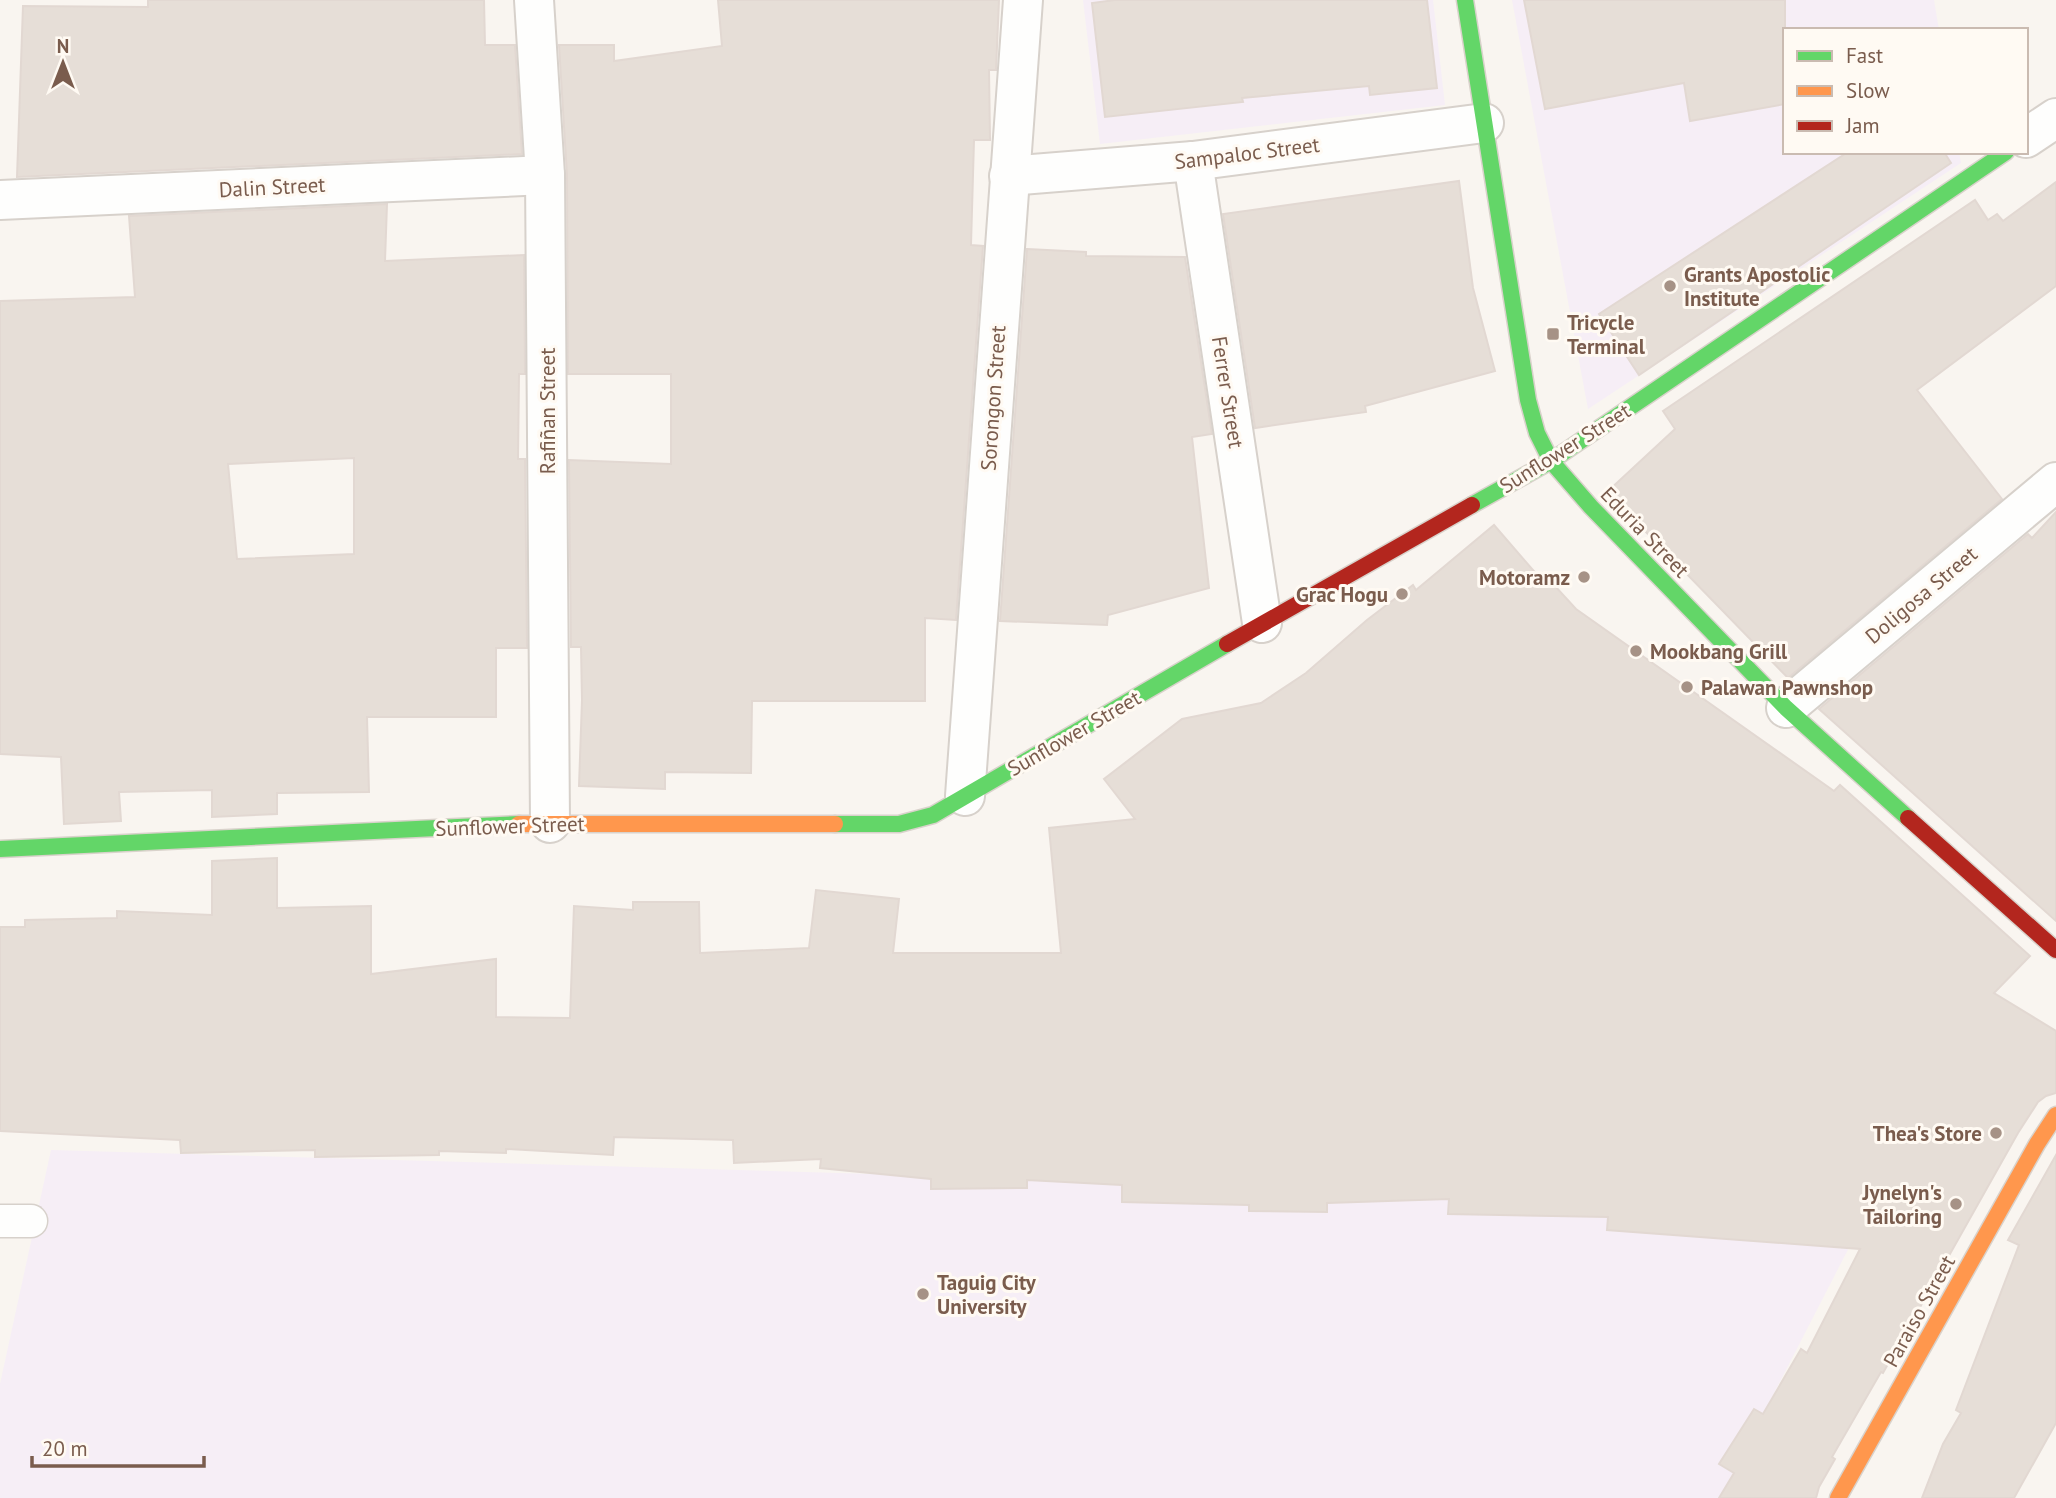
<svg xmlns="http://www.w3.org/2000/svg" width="2056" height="1498" font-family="'PT Sans',sans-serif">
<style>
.education{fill:#f6eef6}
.building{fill:#e6ded7;stroke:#e2d8d2;stroke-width:2;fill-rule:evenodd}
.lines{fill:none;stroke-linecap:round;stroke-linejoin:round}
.lane-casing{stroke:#d7d1cb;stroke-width:35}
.street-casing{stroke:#d7d1cb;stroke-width:42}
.fast-casing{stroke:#d9d2cb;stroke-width:19}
.slow-casing{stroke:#d9d2cb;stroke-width:19}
.jam-casing{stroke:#d9d2cb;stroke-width:19}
.lane{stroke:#fefefd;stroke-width:32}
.street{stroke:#fefefd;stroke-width:38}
.fast{stroke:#63d668;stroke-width:16}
.slow{stroke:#ff974d;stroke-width:16}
.jam{stroke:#b3261e;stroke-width:16}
.poi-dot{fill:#a69286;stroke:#fffaf3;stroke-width:2.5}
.labels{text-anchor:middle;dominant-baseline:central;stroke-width:6;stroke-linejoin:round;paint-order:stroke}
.street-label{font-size:21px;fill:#7a5c4d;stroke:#fffaf3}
.poi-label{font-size:21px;font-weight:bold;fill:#7a5c4d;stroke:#fffaf3;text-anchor:start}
</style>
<rect width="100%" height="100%" fill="#f9f5f0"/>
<!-- education -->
<g class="education">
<polygon points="1083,0 1433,0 1445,105 1100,144"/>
<polygon points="1512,0 1934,0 1939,30 1785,30 1785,152 1959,152 1961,163 1588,409"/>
<polygon points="51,1150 1872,1203 1720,1498 0,1498 0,1384"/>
</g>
<!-- building -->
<g class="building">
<polygon points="148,0 484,0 485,45 515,45 522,154 17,177 23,6 148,7"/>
<polygon points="718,0 999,0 996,70 989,70 990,140 974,140 971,245 983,246 956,620 925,618 925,701 752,701 751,773 665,772 665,789 579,786 582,700 581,647 571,647 569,460 671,464 671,374 568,374 567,175 559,45 614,45 614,61 722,46"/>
<polygon points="1115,0 1427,0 1437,88 1370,95 1369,86 1242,98 1243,102 1105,117 1092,3"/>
<polygon points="1524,0 1785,0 1785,104 1690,121 1684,83 1545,109"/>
<polygon points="1848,152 1944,152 1951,163 1639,375 1599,314"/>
<polygon points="1459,181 1473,288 1495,371 1365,406 1366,412 1255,428 1223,214"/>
<polygon points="2056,182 2056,286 1917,390 2002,499 1788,678 1607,492 1675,429 1663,411 1975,200 1988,220 1997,214 2003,221"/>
<path d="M387 204 385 261 524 255 525 374H519L518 459H525L527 648H496V717H367L369 792 277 793V814L212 817V790L119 792 121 821 64 824 61 757 0 754V301L135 297 129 216ZM354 458V554L237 559 228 464Z"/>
<polygon points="1027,249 1086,252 1086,256 1185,257 1212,434 1192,437 1209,588 1108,615 1107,625 1000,621"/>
<polygon points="2056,512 2056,921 1819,709 2028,534 2032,538"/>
<polygon points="1494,525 1539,577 1543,573 1576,609 1834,791 1840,785 2030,956 1994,993 2056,1031 2056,1093 2046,1096 2038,1102 2018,1133 1883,1373 1881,1372 1832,1457 1835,1459 1819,1487 1816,1498 1719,1498 1734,1473 1719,1464 1754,1409 1763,1414 1801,1349 1807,1353 1860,1249 1607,1230 1608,1217 1448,1214 1449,1199 1327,1203 1327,1212 1249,1211 1249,1205 1122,1202 1122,1185 1027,1180 1027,1188 931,1189 931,1179 820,1168 821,1159 734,1163 733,1140 614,1137 613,1155 506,1149 506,1153 439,1151 439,1155 315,1157 315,1150 181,1153 180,1140 0,1131 0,927 25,927 25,920 117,918 117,911 212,915 212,861 277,858 277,908 371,906 371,974 496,959 496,1017 570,1018 574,906 633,910 633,902 699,902 700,953 809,948 816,890 899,899 893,953 1061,953 1049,828 1135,819 1104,779 1182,719 1261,703 1306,673 1367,620 1413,585 1416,590"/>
<polygon points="2056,1155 2056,1423 2014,1498 1922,1498 1943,1444 1961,1413 1956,1410 2019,1245 2008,1240"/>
</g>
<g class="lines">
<defs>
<polyline id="lane" points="0,1221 31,1221"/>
<g id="street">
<polyline points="534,0 545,175 550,823"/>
<polyline points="2026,138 2056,118"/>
<polyline points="1193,161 1262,623"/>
<polyline points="1009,176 1193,161 1484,123"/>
<polyline points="0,200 545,175"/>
<polyline points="1786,708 2056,482"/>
<polyline points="965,796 1023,0"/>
</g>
<g id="fast">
<polyline points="1465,0 1528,400 1537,433 1551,461 1591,507 1786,708 1908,818"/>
<polyline points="1472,505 1551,461 2006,152"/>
<polyline points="835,824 899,824 933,815 1227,644"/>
<polyline points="0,849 519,824"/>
</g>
<g id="slow">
<polyline points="519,824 835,824"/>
<polyline points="1838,1498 2037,1144 2056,1115"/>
</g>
<g id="jam">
<polyline points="1227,644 1472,505"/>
<polyline points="1908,818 2056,950"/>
</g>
</defs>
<!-- lane casing -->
<use href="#lane" class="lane-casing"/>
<!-- street casing -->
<use href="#street" class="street-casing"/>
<!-- fast casing -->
<use href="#fast" class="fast-casing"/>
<!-- slow casing -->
<use href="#slow" class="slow-casing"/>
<!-- jam casing -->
<use href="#jam" class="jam-casing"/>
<!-- lane -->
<use href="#lane" class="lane"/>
<!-- street -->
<use href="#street" class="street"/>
<!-- fast -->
<use href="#fast" class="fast"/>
<!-- slow -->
<use href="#slow" class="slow"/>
<!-- jam -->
<use href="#jam" class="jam"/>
</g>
<!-- markers -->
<g class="poi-dot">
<circle cx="1670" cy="286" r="7"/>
<rect x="1546" y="327" width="14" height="14" rx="3.5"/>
<circle cx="1584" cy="577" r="7"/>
<circle cx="1402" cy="594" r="7"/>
<circle cx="1636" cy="651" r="7"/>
<circle cx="1687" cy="687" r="7"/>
<circle cx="1996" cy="1133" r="7"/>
<circle cx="1956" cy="1204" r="7"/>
<circle cx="923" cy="1294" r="7"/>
</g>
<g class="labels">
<!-- street labels -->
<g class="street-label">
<text transform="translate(1247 153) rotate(-7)">Sampaloc Street</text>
<text transform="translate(272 187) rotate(-3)">Dalin Street</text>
<text transform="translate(1228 392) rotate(81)">Ferrer Street</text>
<text transform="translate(993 398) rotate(-86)">Sorongon Street</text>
<text transform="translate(547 411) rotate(-90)">Rafiñan Street</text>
<text transform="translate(1565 448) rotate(-32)">Sunflower Street</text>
<text transform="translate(1645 532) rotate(46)">Eduria Street</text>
<text transform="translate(1921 595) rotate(-40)">Doligosa Street</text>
<text transform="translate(1074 733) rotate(-30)">Sunflower Street</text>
<text transform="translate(510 826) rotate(-2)">Sunflower Street</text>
<text transform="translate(1919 1311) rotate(-61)">Paraiso Street</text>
</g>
<!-- poi labels -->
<g class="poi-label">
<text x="1684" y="274">Grants Apostolic<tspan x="1684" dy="24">Institute</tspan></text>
<text x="1567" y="322">Tricycle<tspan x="1567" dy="24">Terminal</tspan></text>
<text x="1570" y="577" text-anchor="end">Motoramz</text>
<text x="1388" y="594" text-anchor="end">Grac Hogu</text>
<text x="1650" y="651">Mookbang Grill</text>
<text x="1701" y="687">Palawan Pawnshop</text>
<text x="1982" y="1133" text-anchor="end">Thea's Store</text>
<text x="1942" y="1192" text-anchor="end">Jynelyn's<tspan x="1942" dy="24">Tailoring</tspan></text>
<text x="937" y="1282">Taguig City<tspan x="937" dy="24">University</tspan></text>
</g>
</g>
<!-- legend -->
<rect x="1783" y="28" width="245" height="126" fill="#fffaf3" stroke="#cabbb1" stroke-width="2"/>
<rect x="1797" y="51" width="35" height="10" fill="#63d668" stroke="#cabbb1" stroke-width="2"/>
<text x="1846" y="63" font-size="21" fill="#7a5c4d">Fast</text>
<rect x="1797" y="86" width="35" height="10" fill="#ff974d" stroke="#cabbb1" stroke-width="2"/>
<text x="1846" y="98" font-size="21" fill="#7a5c4d">Slow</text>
<rect x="1797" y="121" width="35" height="10" fill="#b3261e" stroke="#cabbb1" stroke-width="2"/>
<text x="1846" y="133" font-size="21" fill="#7a5c4d">Jam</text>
<!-- north arrow -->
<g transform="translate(63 63)" stroke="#fffaf3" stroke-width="5" paint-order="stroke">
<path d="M0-5L12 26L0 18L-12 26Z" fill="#7a5c4d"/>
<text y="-10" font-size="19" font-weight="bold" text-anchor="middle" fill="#7a5c4d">N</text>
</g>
<!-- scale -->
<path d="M32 1456v10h172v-10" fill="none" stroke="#7a5c4d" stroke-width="3.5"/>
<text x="42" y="1456" font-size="21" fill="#7a5c4d" stroke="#fffaf3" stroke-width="5" paint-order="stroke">20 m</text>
</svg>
